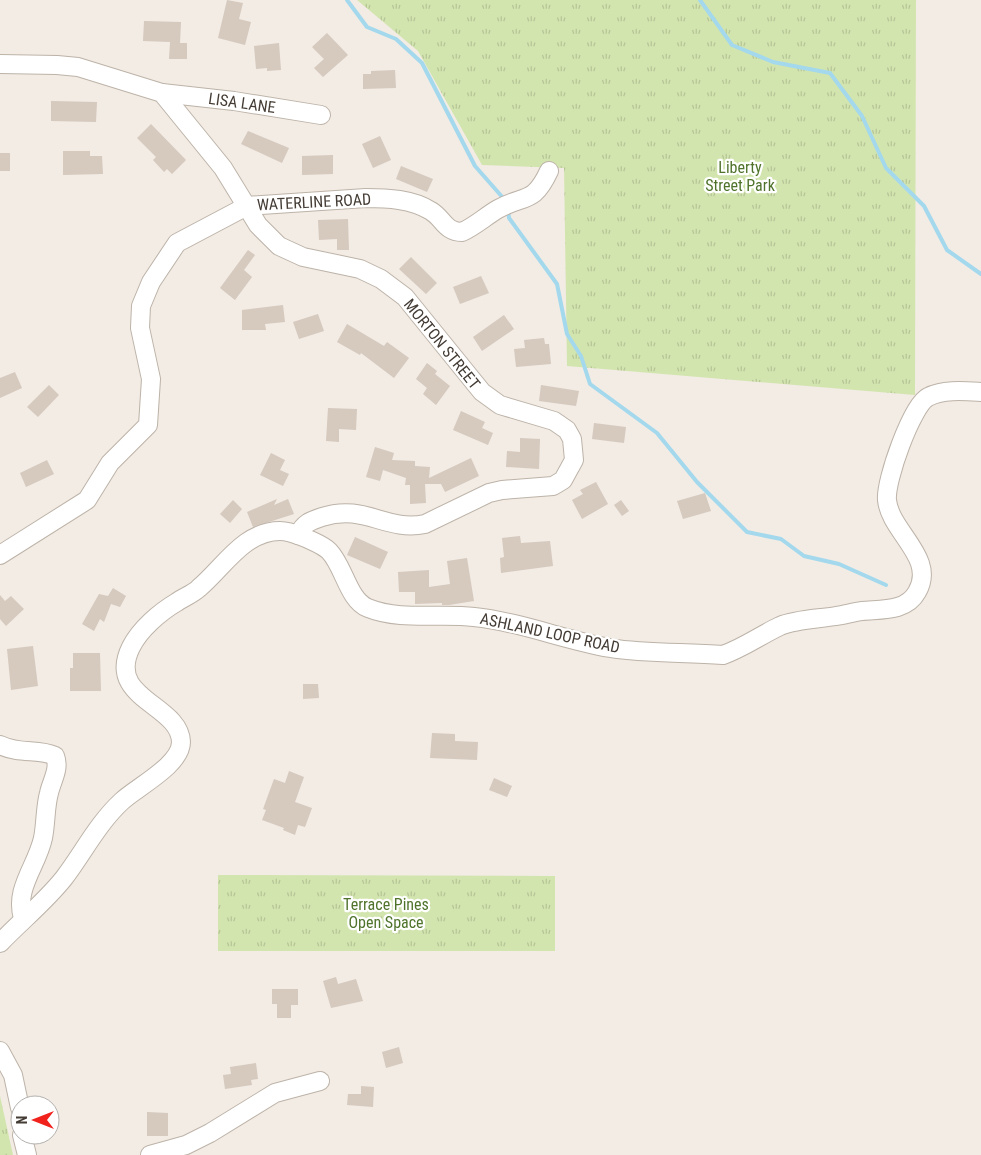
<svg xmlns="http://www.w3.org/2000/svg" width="981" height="1155" font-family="'Roboto Condensed',sans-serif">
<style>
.park{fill:url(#park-tufts)}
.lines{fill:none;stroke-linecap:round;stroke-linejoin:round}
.stream{stroke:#a3d8ed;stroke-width:4}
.building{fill:#d6c9be}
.minor-casing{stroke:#bdb3a8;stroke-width:20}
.minor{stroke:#fff;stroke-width:18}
.labels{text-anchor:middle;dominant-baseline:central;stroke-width:4.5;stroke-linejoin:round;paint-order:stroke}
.street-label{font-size:16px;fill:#443c35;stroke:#fff}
.park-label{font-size:16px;fill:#4f732b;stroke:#fff}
</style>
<defs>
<pattern id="park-tufts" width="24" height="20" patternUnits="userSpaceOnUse" patternTransform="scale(1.25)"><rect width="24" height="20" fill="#d3e5af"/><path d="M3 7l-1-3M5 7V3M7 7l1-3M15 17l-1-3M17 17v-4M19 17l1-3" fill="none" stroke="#b6c597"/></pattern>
</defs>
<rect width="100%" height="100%" fill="#f2ece5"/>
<!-- park -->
<g class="park">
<polygon points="357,0 916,0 915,395 567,366 564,168 482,165 418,51"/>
<polygon points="218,875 555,876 555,951 218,951"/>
<polygon points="0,1096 13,1155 0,1155"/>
</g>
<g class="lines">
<!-- stream -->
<g class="stream">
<polyline points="347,0 367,27 396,39 422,63 475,166 504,199"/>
<polyline points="700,0 732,45 773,62 830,73 862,116 886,168 924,206 947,250 981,274"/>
<polyline points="508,210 509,218 557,284 567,334 581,356 590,384 657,433 697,482 747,532 781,539 804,556 839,564 886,585"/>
</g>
</g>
<!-- building -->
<g class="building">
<polygon points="227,0 243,3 239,19 251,22 245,45 218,38"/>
<polygon points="144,21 181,22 180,43 187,43 187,59 169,59 170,42 143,41"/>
<polygon points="327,33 348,55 323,77 314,68 324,59 312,47"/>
<polygon points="279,43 281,70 267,71 267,68 256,69 254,46"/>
<polygon points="395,70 396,88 363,89 363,74 371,74 371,71"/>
<polygon points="51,101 97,102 96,122 51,121"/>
<polygon points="151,124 186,160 172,174 167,169 164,172 153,160 156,157 137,138"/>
<polygon points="248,131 289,148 282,163 241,144"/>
<polygon points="380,136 391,160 373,168 362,144"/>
<polygon points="63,151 90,151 90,156 102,156 103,174 63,175"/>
<rect x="0" y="153" width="10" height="18"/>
<polygon points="333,155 333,174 302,175 302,156"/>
<polygon points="401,166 433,179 427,192 396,179"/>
<polygon points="348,219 349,250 337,250 337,239 319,240 318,220"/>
<polygon points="248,250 255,255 244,270 252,277 235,300 220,288"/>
<polygon points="411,257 437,283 426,294 399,269"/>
<polygon points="481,276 489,293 460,304 453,287"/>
<polygon points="283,305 285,322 265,324 266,330 242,330 242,310"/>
<polygon points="318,314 324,331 299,339 293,322"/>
<polygon points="504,315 514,329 482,351 473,337"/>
<polygon points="347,324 384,346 387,342 409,358 394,378 361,353 360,355 337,342"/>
<polygon points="544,338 545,344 549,344 551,364 516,367 514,349 525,348 524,340"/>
<polygon points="427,363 437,371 435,374 450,386 436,405 423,394 427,388 416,379"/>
<polygon points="15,372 22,388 0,398 0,378"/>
<polygon points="49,385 59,395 38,417 27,407"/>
<polygon points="541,385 579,391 576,406 539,401"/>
<polygon points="328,408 357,409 356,430 339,429 339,442 326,441"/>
<polygon points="461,411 485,422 482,428 493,433 488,445 453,430"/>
<polygon points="594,423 626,427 624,443 592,439"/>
<polygon points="520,438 540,439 539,469 506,467 507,451 520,452"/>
<polygon points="375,447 394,453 392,460 415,461 415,466 430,467 429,478 471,458 479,476 445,492 441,484 425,484 426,503 410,504 410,485 405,485 406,478 383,470 380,481 366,477"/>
<polygon points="271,453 285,460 280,470 289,474 283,486 260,475"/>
<polygon points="47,460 54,474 26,487 20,473"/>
<polygon points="596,482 608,504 582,519 572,500 583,494 580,490"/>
<polygon points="705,493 711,511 683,519 677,501"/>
<polygon points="277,499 274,505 288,499 294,514 253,527 247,512"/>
<polygon points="233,500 242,509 230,523 220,514"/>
<polygon points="621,500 629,511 622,516 614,505"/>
<polygon points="520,536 521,543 550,541 553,566 501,573 500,558 504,557 502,538"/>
<polygon points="355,537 388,552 380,569 347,555"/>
<polygon points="467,558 474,601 449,605 442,605 442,603 415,604 415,592 399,592 398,572 429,570 429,587 450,584 447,561"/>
<polygon points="113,588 126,596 120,607 111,604 104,622 100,619 94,631 82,624 99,594 108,596"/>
<polygon points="0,595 5,601 11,596 24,609 6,626 0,619"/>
<polygon points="33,646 38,686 11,690 7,649"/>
<polygon points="73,653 100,653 101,691 70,691 70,668 73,668"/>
<polygon points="303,684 318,684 319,698 303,699"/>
<polygon points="432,733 455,734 455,741 478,742 477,760 430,758"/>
<polygon points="289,771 304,777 295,802 312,808 305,827 298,825 295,835 283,830 284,828 262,820 266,810 263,809 274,779 285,783"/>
<polygon points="494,778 512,786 507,797 489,790"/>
<polygon points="336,977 338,984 356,979 363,1001 331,1008 323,981"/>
<polygon points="272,989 298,989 298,1005 291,1005 291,1018 277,1018 277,1004 272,1004"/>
<polygon points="399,1047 403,1063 386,1068 382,1052"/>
<polygon points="256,1063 258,1079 251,1080 252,1085 225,1089 223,1075 231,1074 230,1067"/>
<polygon points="361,1086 374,1087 373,1107 347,1105 348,1094 361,1094"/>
<polygon points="147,1112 168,1113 168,1136 147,1136"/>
</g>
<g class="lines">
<defs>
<g id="minor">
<path d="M0 64 57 65 78 67 162 93 223 168 258 225 279 246 303 257 360 269 381 279 405 297 482 392 500 405 554 421 567 430 572 439 574 460 563 480 553 486 502 490 489 493 425 524C385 532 365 503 322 517 310 521 304 523 298 535"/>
<polyline points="162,93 234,101 321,115"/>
<path d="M0 555 87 500 110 463 148 425 151 379 140 328 141 306 151 282 177 243 247 206 366 198C387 198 412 199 431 211 443 218 445 232 462 232 475 226 486 216 498 209 525 194 533 205 549 171"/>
<path d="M0 745C21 755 37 748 55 756 60 769 52 780 49 793 45 808 46 823 43 838 37 866 14 889 23 918"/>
<path d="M0 943C21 921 45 902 64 878 83 853 98 823 122 801 137 787 181 765 181 742 180 704 105 699 131 647 140 629 160 612 177 602 184 597 193 594 199 588 224 567 244 531 280 531 290 531 298 535 306 538 314 542 323 545 329 551 344 566 348 600 368 608 400 621 440 613 474 617 521 622 564 640 610 648 647 654 685 652 723 655 743 648 761 635 780 626 797 619 819 619 836 616 845 615 853 612 862 611 881 609 906 612 917 592 937 558 890 532 887 500 885 481 912 405 928 397 943 389 965 391 981 392"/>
<polyline points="0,1051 13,1075 20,1108"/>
<polyline points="22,1135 27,1155"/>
<polyline points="150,1155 186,1145 210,1133 275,1093 320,1081"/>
</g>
</defs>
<!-- minor casing -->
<use href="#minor" class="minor-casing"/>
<!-- minor -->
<use href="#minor" class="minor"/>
</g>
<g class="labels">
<!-- street labels -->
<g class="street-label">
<text transform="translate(242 103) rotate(8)">LISA LANE</text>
<text transform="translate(314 202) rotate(-3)">WATERLINE ROAD</text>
<text transform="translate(442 344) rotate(51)">MORTON STREET</text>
<text transform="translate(550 633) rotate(12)">ASHLAND LOOP ROAD</text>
</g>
<!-- park labels -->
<g class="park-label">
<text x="740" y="167">Liberty<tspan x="740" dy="18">Street Park</tspan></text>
<text x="386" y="904">Terrace Pines<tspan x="386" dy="18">Open Space</tspan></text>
</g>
</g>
<!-- north arrow -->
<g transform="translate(35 1120) rotate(270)"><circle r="24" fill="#ffffff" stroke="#b4b1ae"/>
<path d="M0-4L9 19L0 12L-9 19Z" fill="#f1221c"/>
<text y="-8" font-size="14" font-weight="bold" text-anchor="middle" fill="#443c35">N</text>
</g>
</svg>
